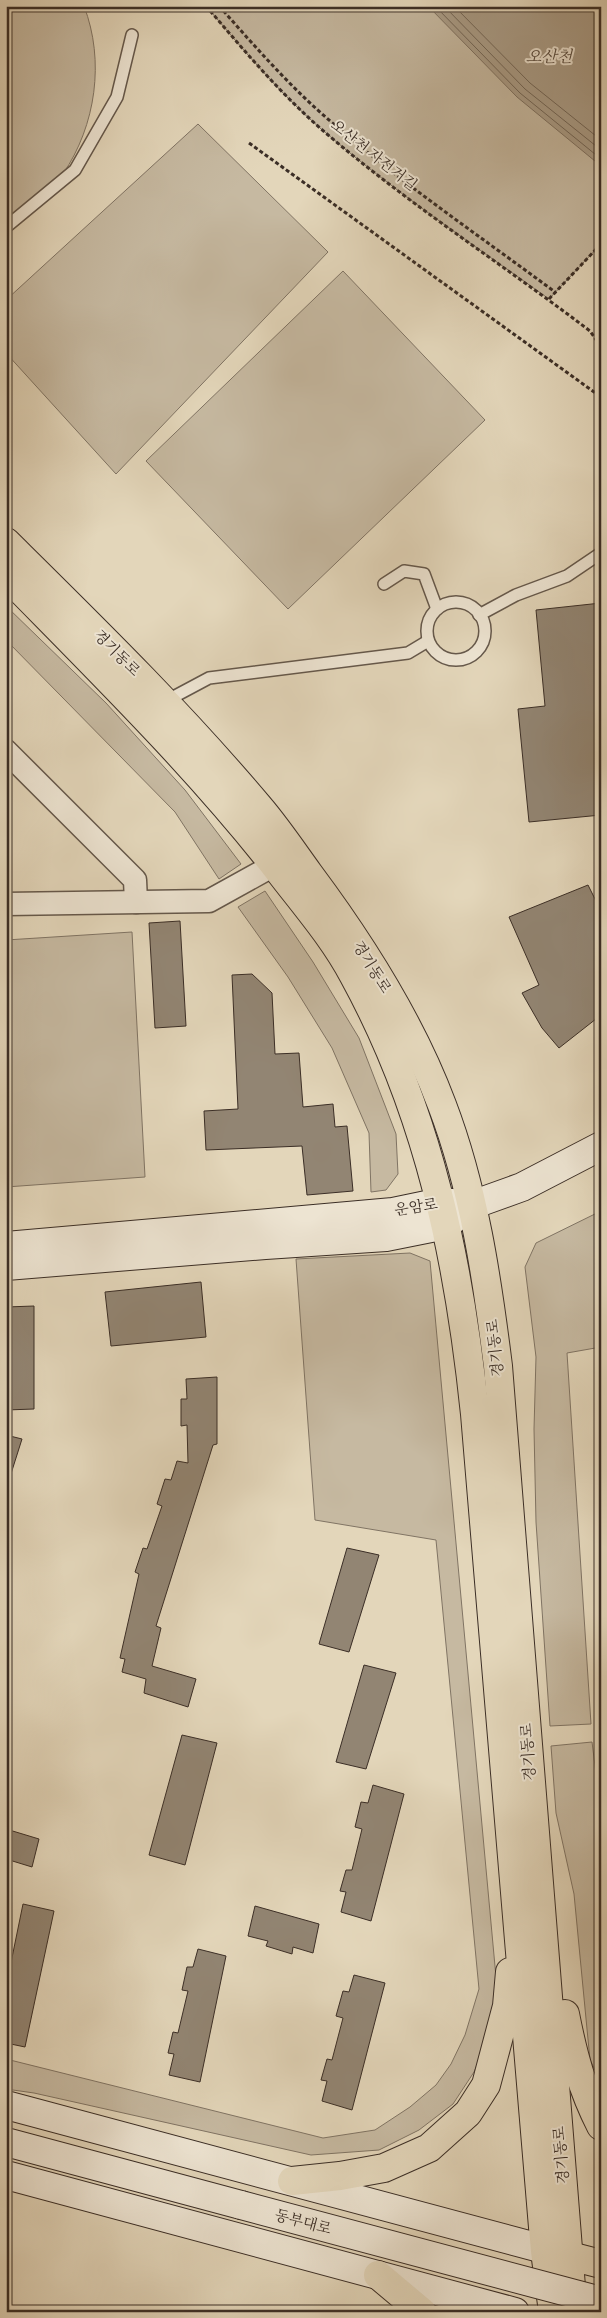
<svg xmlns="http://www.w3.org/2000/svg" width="607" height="2318" font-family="Alegreya,'Noto Serif KR',serif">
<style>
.green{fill:#c6b9a1;stroke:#807464}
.water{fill:#aa9d88;stroke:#7e7161}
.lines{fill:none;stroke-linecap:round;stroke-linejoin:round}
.shore{stroke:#726657;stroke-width:1}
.building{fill:#928573;stroke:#3b2e26}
.lane-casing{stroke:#65584b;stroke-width:14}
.street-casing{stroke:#65584b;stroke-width:25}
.secondary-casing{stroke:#3b2e26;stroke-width:30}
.primary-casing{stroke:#3b2e26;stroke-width:30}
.path{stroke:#3b2e26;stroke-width:3;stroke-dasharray:4 2.5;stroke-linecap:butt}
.lane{stroke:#ede4d2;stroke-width:11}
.street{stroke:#ede4d2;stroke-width:22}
.secondary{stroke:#ede4d2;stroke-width:28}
.primary{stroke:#e3d6ba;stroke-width:28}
.secondary-bridge-casing{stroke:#3b2e26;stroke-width:30;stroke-linecap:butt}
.secondary-bridge{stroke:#ede4d2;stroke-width:28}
.labels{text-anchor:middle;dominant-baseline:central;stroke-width:4;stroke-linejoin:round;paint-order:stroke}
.street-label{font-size:15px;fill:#3b2e26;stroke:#ede4d2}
.water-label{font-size:16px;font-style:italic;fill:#574a3e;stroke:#ede4d2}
</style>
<rect width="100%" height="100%" fill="#e3d6ba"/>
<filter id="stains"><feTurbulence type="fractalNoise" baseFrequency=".004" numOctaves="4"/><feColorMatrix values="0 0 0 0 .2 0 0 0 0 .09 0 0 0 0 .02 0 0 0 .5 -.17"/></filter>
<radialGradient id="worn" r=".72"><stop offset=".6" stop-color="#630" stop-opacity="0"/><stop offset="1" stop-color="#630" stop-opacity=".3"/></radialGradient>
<!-- green -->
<g class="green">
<path d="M6 6H84C105 61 96 125 63 174 59 180 55 188 50 193 37 206 21 217 6 230Z"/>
<path d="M206 6H601V244L549 299C472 244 392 190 320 128 278 92 242 48 206 6Z"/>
<polygon points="198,124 328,252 116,474 6,353 6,300"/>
<polygon points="343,271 485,420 288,609 146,461"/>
<polygon points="6,606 106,703 185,790 241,864 219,879 175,812 6,640"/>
<polygon points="265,891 313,962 359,1038 396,1134 398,1174 386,1190 371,1192 369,1133 332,1048 288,977 238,907"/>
<polygon points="132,932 145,1177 6,1187 6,940"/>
<polygon points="601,1211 601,1347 567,1353 591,1724 550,1726 536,1522 534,1429 536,1357 525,1267 536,1243"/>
<polygon points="410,1253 430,1261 497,1988 488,2039 474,2072 453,2104 419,2130 379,2150 311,2155 34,2093 6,2089 6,2059 323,2138 375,2130 410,2107 436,2085 451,2064 465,2035 479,1989 436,1540 315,1520 296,1259"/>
<polygon points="592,1742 601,1814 601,2082 590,2060 574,1894 556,1813 551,1746"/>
</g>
<!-- water -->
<polygon class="water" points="428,6 592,6 601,15 601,166 517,97"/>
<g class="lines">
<!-- shore -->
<g class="shore">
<polyline points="435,6 520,93 601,159"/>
<polyline points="444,6 525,89 601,150"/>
<polyline points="454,6 530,83 601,140"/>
</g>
</g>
<!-- building -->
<g class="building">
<polygon points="601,603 601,815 529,822 518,709 545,706 536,610"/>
<polygon points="588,885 601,911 601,1015 559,1048 542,1028 522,993 539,985 509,917"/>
<polygon points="180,921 186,1026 155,1028 149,923"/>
<polygon points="252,974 272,993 275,1054 299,1053 303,1107 333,1104 335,1127 347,1126 353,1191 307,1195 302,1146 206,1150 204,1111 238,1109 232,975"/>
<polygon points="201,1282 206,1337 111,1346 105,1292"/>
<polygon points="34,1306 34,1409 6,1410 6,1307"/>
<polygon points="217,1377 217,1444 213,1445 156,1626 161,1628 152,1666 196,1679 188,1707 144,1693 146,1679 122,1672 125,1659 120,1658 139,1574 135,1572 143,1548 147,1549 162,1506 157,1504 165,1479 171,1480 177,1461 188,1463 187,1425 181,1426 181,1399 187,1399 186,1379"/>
<polygon points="6,1435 22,1439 9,1480 6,1479"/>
<polygon points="347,1548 379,1555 349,1652 319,1644"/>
<polygon points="364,1665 396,1673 366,1769 336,1762"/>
<polygon points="182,1735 217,1743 185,1865 149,1855"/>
<polygon points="373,1785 404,1794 371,1921 341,1912 346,1892 340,1891 346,1870 352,1870 362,1829 355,1827 361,1802 368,1803"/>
<polygon points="6,1829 39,1839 32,1867 6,1859"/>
<polygon points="23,1904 54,1911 25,2047 6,2043 6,1987"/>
<polygon points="255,1906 319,1924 313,1953 293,1947 292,1954 266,1946 268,1941 248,1936"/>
<polygon points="198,1949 226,1956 200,2082 169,2075 174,2054 168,2053 173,2032 178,2033 188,1991 182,1990 187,1967 193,1967"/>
<polygon points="354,1975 385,1983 352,2110 322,2101 327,2081 321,2080 327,2059 332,2060 343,2018 336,2016 343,1991 349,1992"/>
</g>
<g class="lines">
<defs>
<g id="lane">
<polyline points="6,227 75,170 117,97 132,35"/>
<polyline points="384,584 404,571 424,574 437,609"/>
<circle cx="456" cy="631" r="29"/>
<polyline points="479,615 516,595 567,576 601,553"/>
<polyline points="164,702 209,678 408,653 428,641"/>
</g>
<g id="street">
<polyline points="6,751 135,880 136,902"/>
<polyline points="6,904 209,901 274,865"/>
</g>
<g id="secondary">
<polyline points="6,1246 393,1212 441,1202 462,1204"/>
<polyline points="6,1266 265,1245 386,1237 446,1225 472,1205 522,1187 601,1146"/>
<polyline points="6,2105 566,2255"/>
<polyline points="6,2142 241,2205"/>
<polyline points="6,2175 515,2312"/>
</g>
<g id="primary">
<path d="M6 542C93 628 180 713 259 807 277 828 293 852 309 874 362 945 411 1022 442 1105 474 1189 487 1278 498 1366L573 2312"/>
<path d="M6 575C100 671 196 765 279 871 305 905 334 938 354 976 429 1113 459 1260 475 1414L545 2251 553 2312"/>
<path d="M565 2014C573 2055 582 2089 601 2126"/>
<polyline points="292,2181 340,2176 384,2168 429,2148 468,2113 486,2085 507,2006 510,1972"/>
<polyline points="570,2256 601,2264"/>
<polyline points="378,2275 422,2312"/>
</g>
</defs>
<!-- lane casing -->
<use href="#lane" class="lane-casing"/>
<!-- street casing -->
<use href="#street" class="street-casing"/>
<!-- secondary casing -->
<use href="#secondary" class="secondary-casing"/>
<!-- primary casing -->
<use href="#primary" class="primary-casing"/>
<!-- path -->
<g class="path">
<path d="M206 6C242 48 278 91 320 128 405 202 501 263 590 331L601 347"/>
<path d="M219 6C252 43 284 80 321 113 394 178 477 234 555 292"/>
<polyline points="249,143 601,397"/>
<polyline points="549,299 601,244"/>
</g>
<!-- lane -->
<use href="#lane" class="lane"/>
<!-- street -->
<use href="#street" class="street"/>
<!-- secondary -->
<use href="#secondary" class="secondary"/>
<!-- primary -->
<use href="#primary" class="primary"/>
<defs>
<polyline id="secondary-bridge" points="241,2205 601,2301"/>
</defs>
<!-- secondary-bridge casing -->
<use href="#secondary-bridge" class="secondary-bridge-casing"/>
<!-- secondary-bridge -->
<use href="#secondary-bridge" class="secondary-bridge"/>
</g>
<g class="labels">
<!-- street labels -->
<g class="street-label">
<text transform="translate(374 155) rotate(38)">오산천 자전거길</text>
<text transform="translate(117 653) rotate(45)">경기동로</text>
<text transform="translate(372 967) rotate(58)">경기동로</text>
<text transform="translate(416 1207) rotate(-9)">운암로</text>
<text transform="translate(495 1348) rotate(-96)">경기동로</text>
<text transform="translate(528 1752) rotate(-94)">경기동로</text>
<text transform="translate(561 2155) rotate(-95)">경기동로</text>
<text transform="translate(303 2222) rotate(15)">동부대로</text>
</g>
<!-- water labels -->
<g class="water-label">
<text x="549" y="57">오산천</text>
</g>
</g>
<!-- margin -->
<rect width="607" height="2318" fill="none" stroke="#e3d6ba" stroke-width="25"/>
<rect x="8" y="8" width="592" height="2303" fill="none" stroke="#3b2e26" stroke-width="2.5"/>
<rect x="12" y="12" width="582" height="2293" fill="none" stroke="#3b2e26"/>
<rect width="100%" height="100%" filter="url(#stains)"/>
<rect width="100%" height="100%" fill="url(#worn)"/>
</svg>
